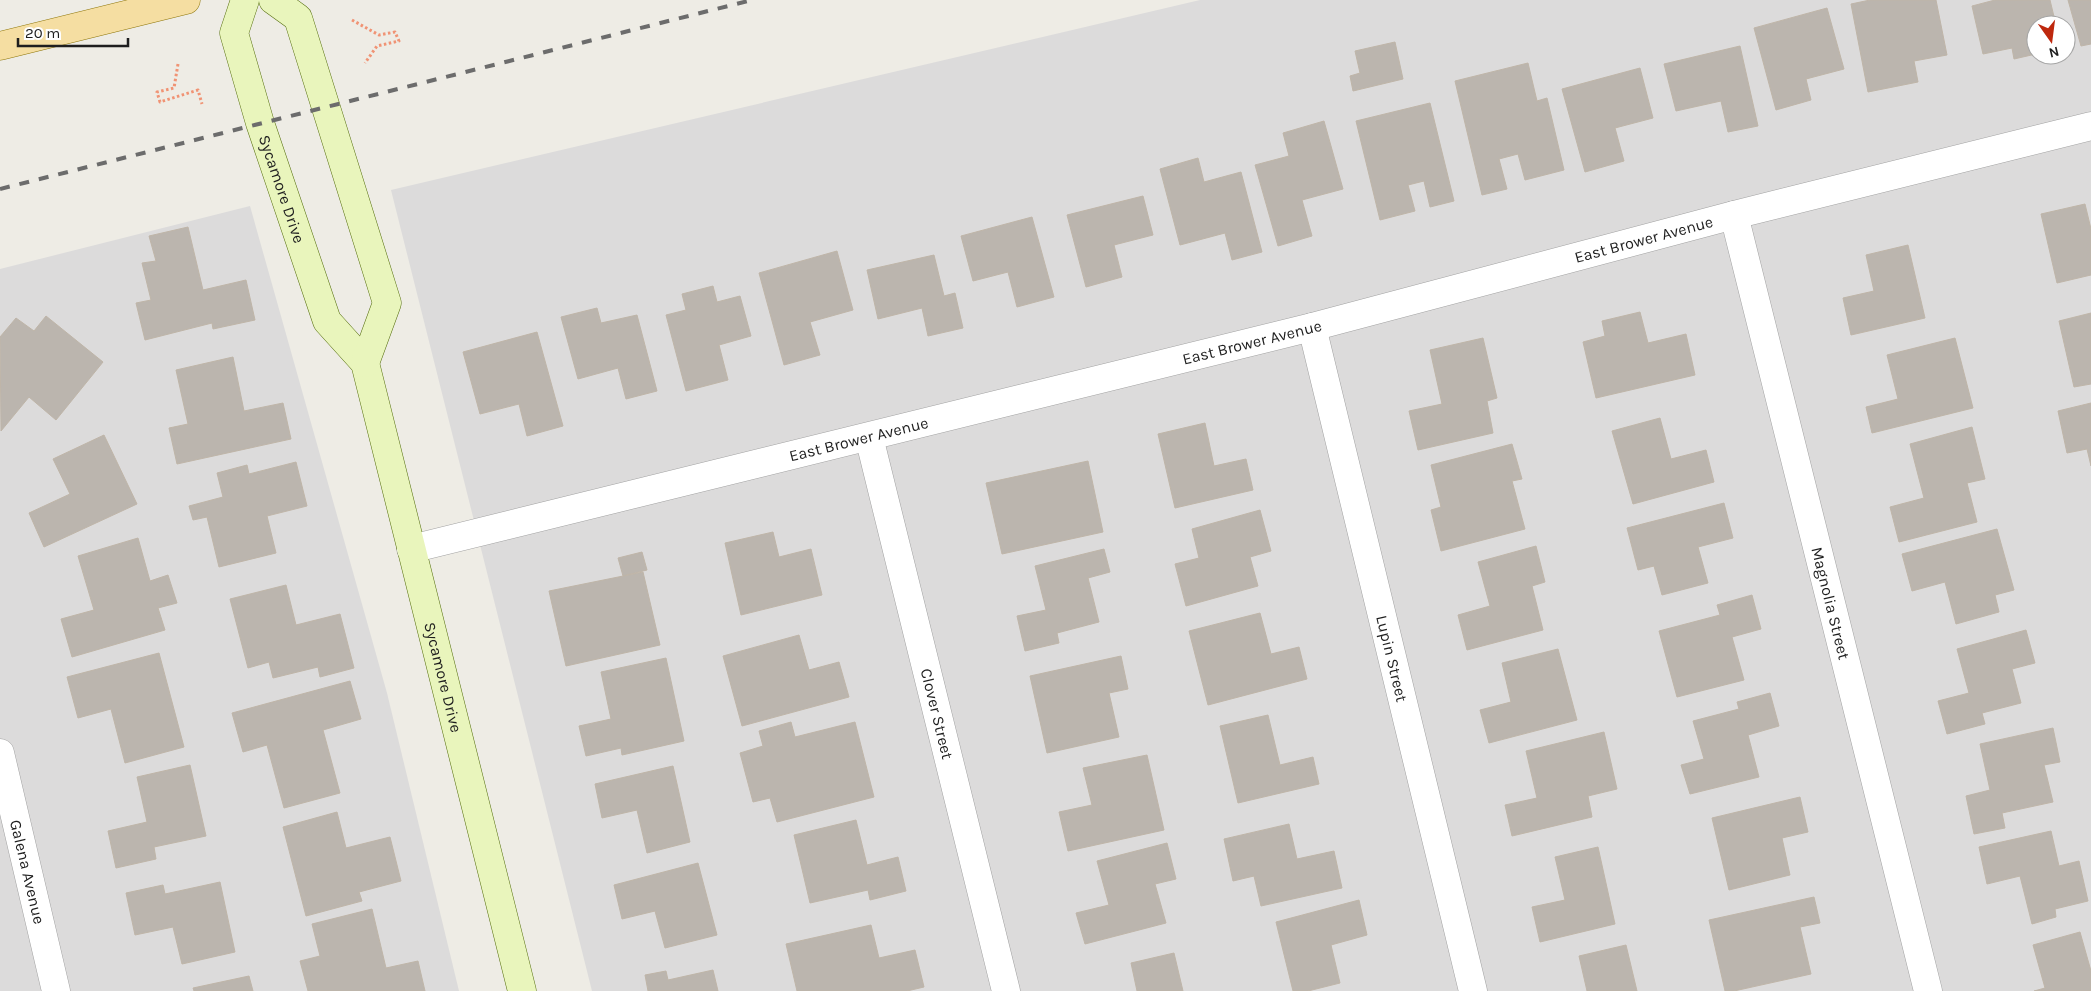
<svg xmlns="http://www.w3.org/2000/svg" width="2091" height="991" font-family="Karla,sans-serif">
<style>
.residential{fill:#dcdbdb;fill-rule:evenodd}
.building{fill:#bbb5ae;stroke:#bfb5a8}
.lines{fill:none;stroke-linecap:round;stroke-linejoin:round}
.minor-casing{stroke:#a2a2a2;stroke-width:29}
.tertiary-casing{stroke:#a2a2a2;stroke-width:29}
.secondary-casing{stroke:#546d0c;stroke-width:29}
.primary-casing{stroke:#8e760a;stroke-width:29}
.path{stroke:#f09374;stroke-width:3;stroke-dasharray:2.5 2.5;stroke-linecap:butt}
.minor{stroke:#fff;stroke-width:28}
.tertiary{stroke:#fff;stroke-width:28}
.secondary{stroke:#e9f5bc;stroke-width:28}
.primary{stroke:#f5dea2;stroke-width:28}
.rail{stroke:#6c6c6c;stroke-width:4;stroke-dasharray:10 10;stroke-linecap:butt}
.labels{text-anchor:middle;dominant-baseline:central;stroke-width:4.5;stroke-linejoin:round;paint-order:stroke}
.street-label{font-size:16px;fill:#1e1e1e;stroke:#fff}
</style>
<rect width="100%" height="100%" fill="#eeece5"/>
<!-- residential -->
<g class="residential">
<path d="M1200 0H2091V991H592L391 190ZM2036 25H2066V55H2036Z"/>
<polygon points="250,206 387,693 459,991 0,991 0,269"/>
</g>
<!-- building -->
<g class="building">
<polygon points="1870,0 1936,0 1947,55 1914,61 1918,82 1868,92 1851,4"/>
<polygon points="1995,0 2050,0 2056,25 2036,25 2036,54 2014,59 2012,48 1983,54 1972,6"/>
<polygon points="2068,0 2091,0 2091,44 2081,46"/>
<polygon points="1827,8 1844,69 1806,79 1811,100 1776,110 1754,28"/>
<polygon points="1395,42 1403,79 1353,91 1350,76 1360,73 1355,51"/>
<polygon points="1740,46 1758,126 1728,132 1721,101 1676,111 1664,64"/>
<polygon points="1528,63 1537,101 1547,98 1564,170 1525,180 1518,154 1499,159 1507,189 1482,195 1455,81"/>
<polygon points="1640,68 1653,118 1615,128 1624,161 1585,172 1562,89"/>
<polygon points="1430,103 1454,201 1430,207 1424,181 1408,185 1415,211 1380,220 1356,121"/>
<polygon points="1324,121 1343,189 1302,200 1312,236 1278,246 1255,165 1289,156 1283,133"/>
<polygon points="1198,158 1204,182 1241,172 1262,252 1232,260 1225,233 1180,245 1160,169"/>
<polygon points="1143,196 1153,235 1114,245 1122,277 1086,287 1067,215"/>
<polygon points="2085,204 2091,229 2091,275 2057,283 2041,214"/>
<polygon points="1032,217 1054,297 1017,307 1008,272 973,281 961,236"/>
<polygon points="188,227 203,290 246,280 255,320 213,329 212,323 145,340 136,303 151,300 142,263 156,261 149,236"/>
<polygon points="1908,245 1925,318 1851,335 1843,298 1874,291 1866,255"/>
<polygon points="837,251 853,310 810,322 820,355 784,365 759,273"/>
<polygon points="934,255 944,296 955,293 963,328 928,336 922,308 878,319 867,270"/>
<polygon points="713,286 717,302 740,296 751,336 719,345 728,380 686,391 666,315 686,310 682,294"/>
<polygon points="597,308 601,323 637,315 657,391 626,399 618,368 578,379 561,317"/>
<polygon points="1640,312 1648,343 1686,334 1695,375 1596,398 1583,342 1605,336 1602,321"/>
<polygon points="2091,313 2091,384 2074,387 2059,321"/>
<polygon points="46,316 103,362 56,420 29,397 1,431 0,337 16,318 34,331"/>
<polygon points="537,332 563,426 527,436 519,404 480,414 463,352"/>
<polygon points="1483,338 1497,398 1487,401 1493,433 1418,450 1409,411 1442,404 1430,350"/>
<polygon points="1955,338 1973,408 1872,433 1866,407 1898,399 1887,355"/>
<polygon points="233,357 244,411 283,403 291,439 177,464 169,428 188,424 176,370"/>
<polygon points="2091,403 2091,466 2087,449 2067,453 2058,411"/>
<polygon points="1660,418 1671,459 1706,450 1714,482 1633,504 1612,431"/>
<polygon points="1205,423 1214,466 1246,459 1253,490 1175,508 1158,434"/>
<polygon points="1972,427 1985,479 1967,483 1977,522 1899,542 1890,507 1924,498 1910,444"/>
<polygon points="104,435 137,504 44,547 29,513 70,494 53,459"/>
<polygon points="1512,444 1522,479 1512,481 1525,529 1441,551 1431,510 1441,507 1431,465"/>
<polygon points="1088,461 1103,532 1002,554 986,483"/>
<polygon points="296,462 307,506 267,516 276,553 219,567 207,517 193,520 189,506 223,497 217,473 247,465 249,474"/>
<polygon points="1724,503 1733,538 1698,547 1708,583 1662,595 1654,566 1638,570 1627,528"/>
<polygon points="1260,510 1271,551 1250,557 1258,586 1186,606 1175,564 1199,558 1192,529"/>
<polygon points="1997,529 2014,590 1995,595 1999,612 1956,624 1945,582 1912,591 1902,554"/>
<polygon points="773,532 779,557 811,549 822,595 741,615 725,543"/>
<polygon points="138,538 150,581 168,575 177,603 158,608 165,630 72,657 61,619 94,610 78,556"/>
<polygon points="1536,546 1545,582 1532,586 1543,630 1467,650 1458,615 1490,606 1478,562"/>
<polygon points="1104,549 1110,572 1088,578 1099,622 1057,633 1059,643 1025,651 1017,616 1046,610 1035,566"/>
<polygon points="642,552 647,570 623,576 618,558"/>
<polygon points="643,572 660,645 566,666 549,591"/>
<polygon points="286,585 296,625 340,614 354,668 320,677 318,667 273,678 269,662 248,668 230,599"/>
<polygon points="1752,595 1761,629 1732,637 1744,680 1677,697 1659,631 1720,615 1717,605"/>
<polygon points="1260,613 1271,654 1299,647 1307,679 1208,705 1189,631"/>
<polygon points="2026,630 2035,663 2012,669 2021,703 1982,713 1985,724 1947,734 1938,701 1969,693 1957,649"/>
<polygon points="799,635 809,670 839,662 849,697 742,726 723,656"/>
<polygon points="1558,649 1577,720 1489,743 1480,710 1511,702 1502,663"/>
<polygon points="159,653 184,747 125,763 111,709 78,718 67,677"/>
<polygon points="1121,656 1128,689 1109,693 1119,737 1047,753 1030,676"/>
<polygon points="666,658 684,741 622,755 621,748 586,756 579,726 611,719 601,672"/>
<polygon points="350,681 361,719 323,730 340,793 284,808 267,745 243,752 232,713"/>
<polygon points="1770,693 1779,726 1748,735 1759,777 1690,794 1681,765 1704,759 1693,721 1739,709 1737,702"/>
<polygon points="1268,715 1280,765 1313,757 1319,784 1238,803 1220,726"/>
<polygon points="791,722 795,737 855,722 874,797 777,822 770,798 753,802 740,753 763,746 759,731"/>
<polygon points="2053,728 2060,762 2044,765 2053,802 2002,813 2005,828 1974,834 1966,796 1990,790 1980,744"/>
<polygon points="1604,732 1617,789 1588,796 1592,817 1512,836 1505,805 1537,798 1526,751"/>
<polygon points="1147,755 1164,830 1068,851 1059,812 1092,805 1083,768"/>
<polygon points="190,765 206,836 154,847 156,859 116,868 108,831 147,822 137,777"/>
<polygon points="673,766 690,842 647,853 637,810 602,818 595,784"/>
<polygon points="1800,797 1808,832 1782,838 1790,875 1729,890 1712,818"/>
<polygon points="337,812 346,848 390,837 401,881 359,892 362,901 306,916 283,827"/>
<polygon points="856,820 867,865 898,857 906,891 870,900 868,890 810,903 794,835"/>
<polygon points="1289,824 1297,859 1334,851 1342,888 1261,906 1254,876 1233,881 1224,839"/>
<polygon points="2051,831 2059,866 2079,861 2088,901 2055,909 2056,917 2032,924 2020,876 1987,884 1979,847"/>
<polygon points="1167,843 1176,879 1155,884 1166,923 1085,944 1076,913 1109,905 1097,861"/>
<polygon points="1598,847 1615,924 1540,942 1532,907 1565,900 1555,857"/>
<polygon points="698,863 717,935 665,948 655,911 622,919 614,885"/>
<polygon points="220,882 235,952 182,964 173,927 135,935 126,893 163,885 165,894"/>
<polygon points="1814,897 1820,923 1800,927 1811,974 1734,991 1725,991 1709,920"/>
<polygon points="1359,900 1367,935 1331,945 1340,983 1308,991 1293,991 1276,922"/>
<polygon points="372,909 386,968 418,961 425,991 308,991 300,961 320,956 312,924"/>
<polygon points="871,925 879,958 915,950 924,987 907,991 797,991 786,944"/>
<polygon points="2080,932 2091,971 2091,991 2034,991 2045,988 2033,945"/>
<polygon points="1626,945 1637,991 1587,991 1579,956"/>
<polygon points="1174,953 1183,991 1137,991 1131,963"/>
<polygon points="713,970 718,991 648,991 645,975 666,971 668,980"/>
<polygon points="249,976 253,991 194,991 193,988"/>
</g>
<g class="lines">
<defs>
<g id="minor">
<path id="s1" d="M1734 215 1928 991"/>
<path id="s2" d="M1312 327 1473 991"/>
<path id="s3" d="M869 437 1006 991"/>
<path id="s4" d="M411 549 1312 327 1734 215 2091 126"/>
</g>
<g id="tertiary">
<path id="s5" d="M0 753 56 991"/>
</g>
<g id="secondary">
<path id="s6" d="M245 0 234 33 260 123 327 321 365 363 522 991"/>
<polyline points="273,0 298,18 387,303 365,363"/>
</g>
<polyline id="primary" points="0,46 186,0"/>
</defs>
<!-- minor casing -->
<use href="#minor" class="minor-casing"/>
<!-- tertiary casing -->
<use href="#tertiary" class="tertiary-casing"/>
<!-- secondary casing -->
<use href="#secondary" class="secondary-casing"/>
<!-- primary casing -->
<use href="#primary" class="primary-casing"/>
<!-- path -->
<g class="path">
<polyline points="352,20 379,35 395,32 399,41 377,46 365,63"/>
<polyline points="178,64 174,88 157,92 160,102 198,90 202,104"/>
</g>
<!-- minor -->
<use href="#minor" class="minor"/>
<!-- tertiary -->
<use href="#tertiary" class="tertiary"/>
<!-- secondary -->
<use href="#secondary" class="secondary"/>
<!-- primary -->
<use href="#primary" class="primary"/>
<!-- rail -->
<polyline class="rail" points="0,189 752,0"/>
</g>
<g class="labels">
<!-- street labels -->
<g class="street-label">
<text stroke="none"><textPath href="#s6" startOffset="198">Sycamore Drive</textPath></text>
<text stroke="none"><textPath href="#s4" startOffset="1271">East Brower Avenue</textPath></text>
<text stroke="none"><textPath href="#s4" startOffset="866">East Brower Avenue</textPath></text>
<text stroke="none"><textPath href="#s4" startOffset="461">East Brower Avenue</textPath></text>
<text stroke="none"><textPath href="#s1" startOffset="400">Magnolia Street</textPath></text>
<text stroke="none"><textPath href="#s2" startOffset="341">Lupin Street</textPath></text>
<text stroke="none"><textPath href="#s6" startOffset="718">Sycamore Drive</textPath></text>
<text stroke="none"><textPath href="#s3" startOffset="285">Clover Street</textPath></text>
<text stroke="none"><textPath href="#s5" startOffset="122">Galena Avenue</textPath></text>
</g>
</g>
<!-- north arrow -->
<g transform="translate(2051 40) rotate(166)"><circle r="24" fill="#ffffff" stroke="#a5a5a5"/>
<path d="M0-4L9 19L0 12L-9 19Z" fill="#be280e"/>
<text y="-8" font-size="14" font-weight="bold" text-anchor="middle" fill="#1e1e1e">N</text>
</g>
<!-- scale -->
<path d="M18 38v8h110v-8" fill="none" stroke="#1e1e1e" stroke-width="2.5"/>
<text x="25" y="38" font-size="15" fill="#1e1e1e" stroke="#ffffff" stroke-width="4" paint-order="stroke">20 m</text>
</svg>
